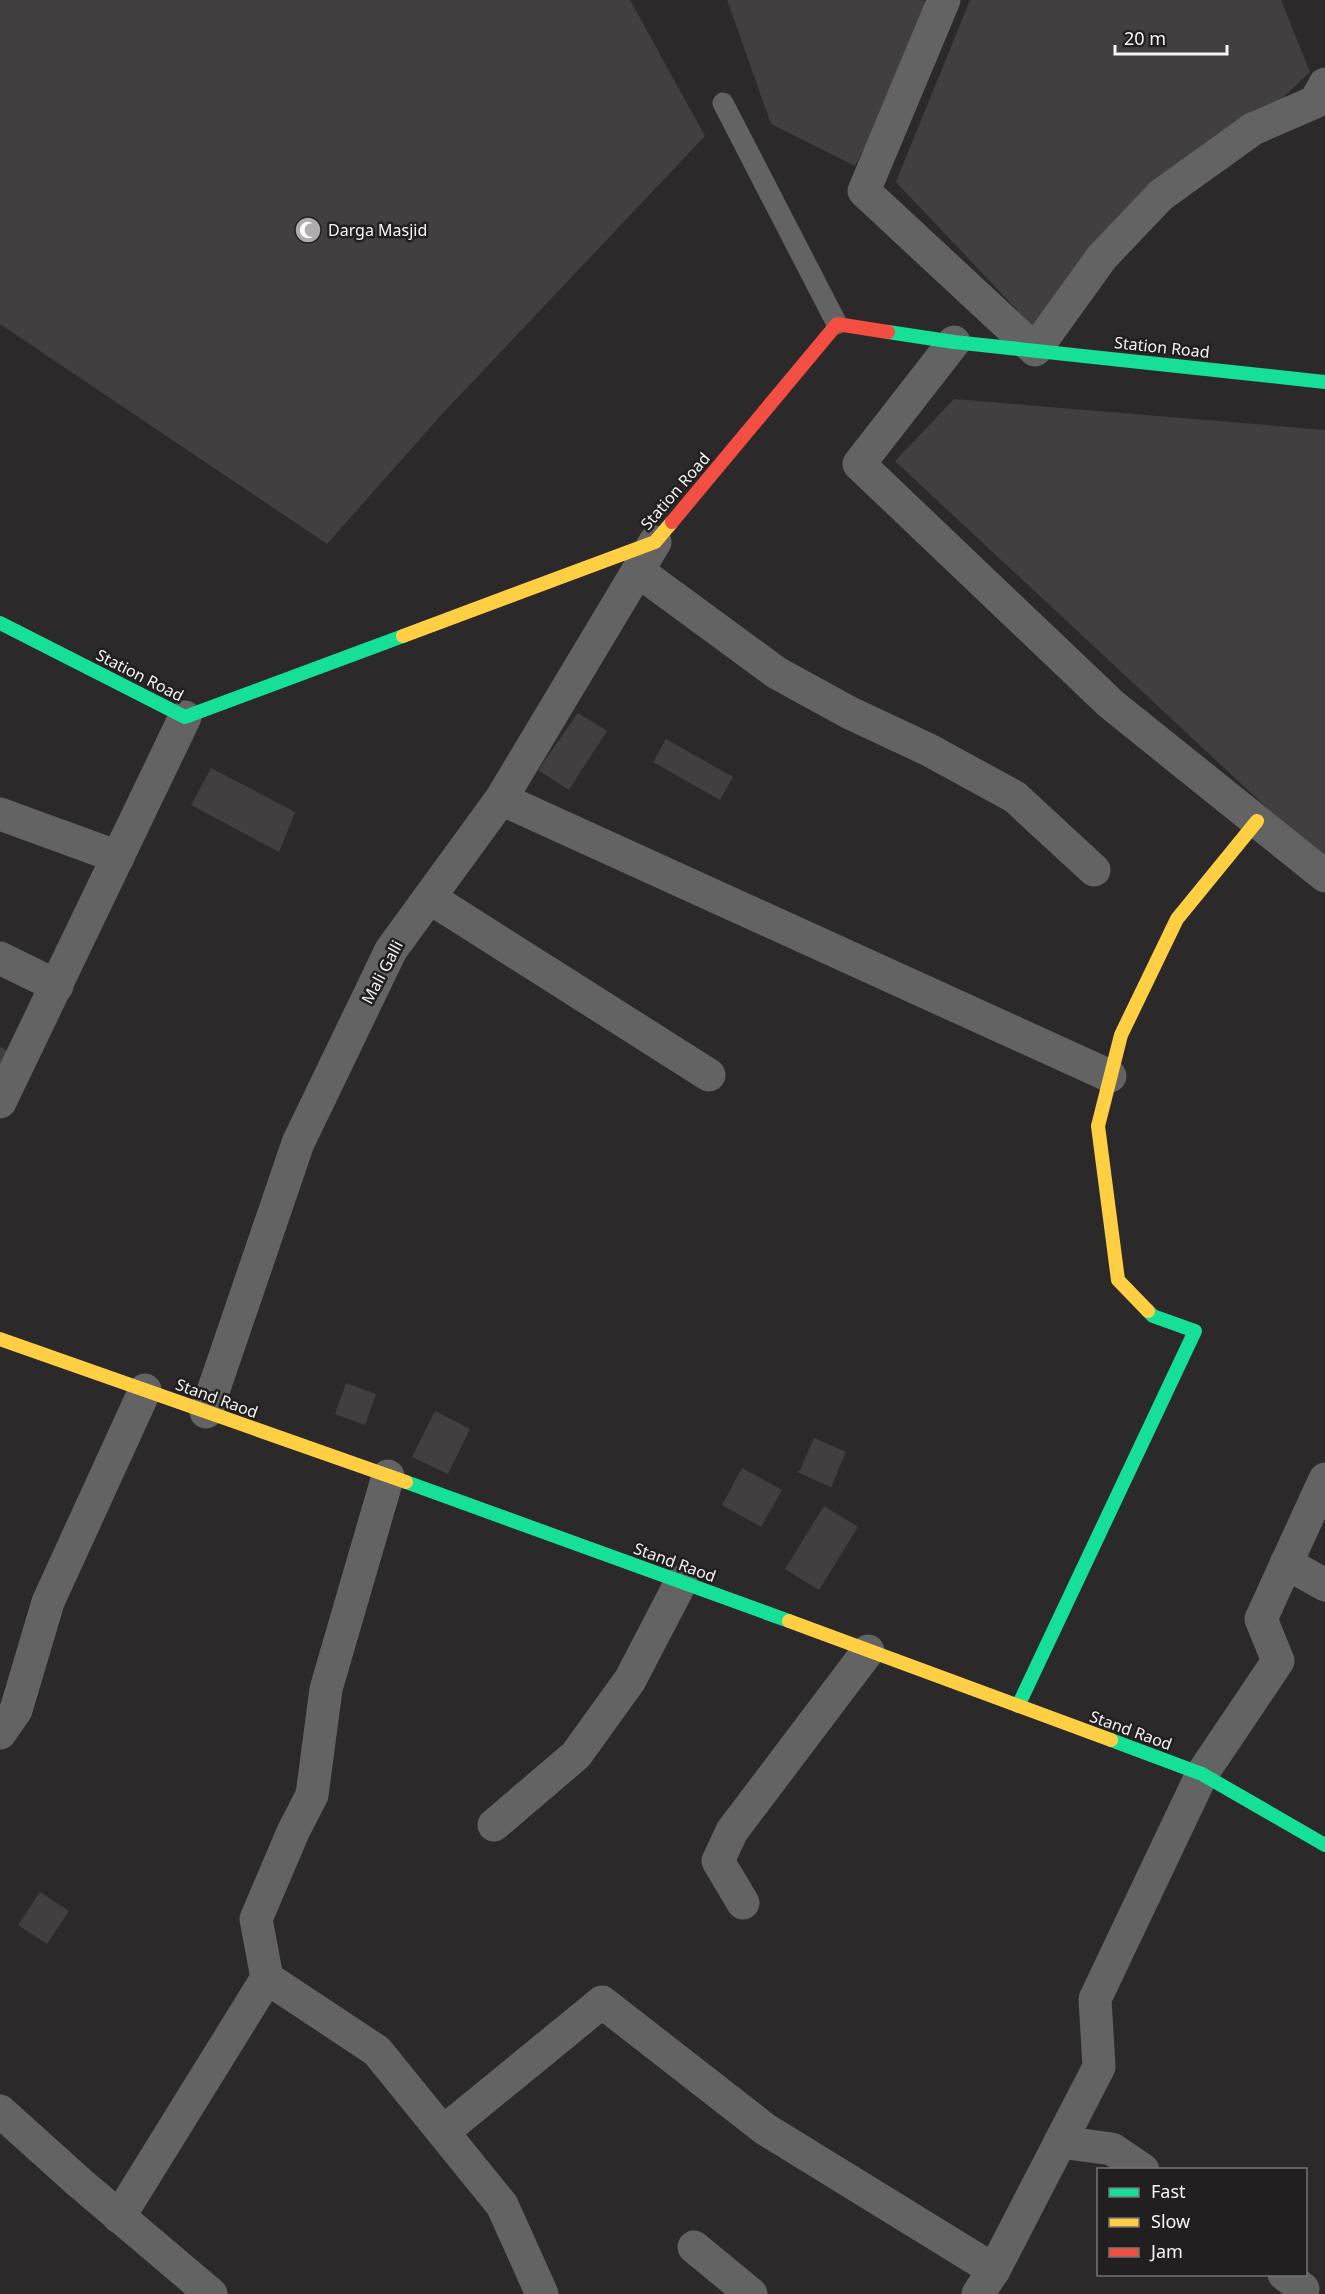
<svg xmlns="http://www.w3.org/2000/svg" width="1325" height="2294" font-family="'Noto Sans',sans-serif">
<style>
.building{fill:#423f40}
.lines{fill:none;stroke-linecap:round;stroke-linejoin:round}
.lane{stroke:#636363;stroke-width:21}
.street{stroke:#636363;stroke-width:33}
.fast{stroke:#16e098;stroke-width:14}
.slow{stroke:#ffcf43;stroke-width:14}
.jam{stroke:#f24e42;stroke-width:14}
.labels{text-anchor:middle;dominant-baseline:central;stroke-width:5;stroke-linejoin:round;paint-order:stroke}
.poi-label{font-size:16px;fill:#f6f3f5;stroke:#221f21;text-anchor:start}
.street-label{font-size:16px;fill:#f6f3f5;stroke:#221f21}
</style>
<rect width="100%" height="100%" fill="#2b292a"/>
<!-- building -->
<g class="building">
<polygon points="0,0 630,0 705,136 443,413 327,544 0,324"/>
<polygon points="727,0 922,0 936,7 855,166 771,124"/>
<polygon points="970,0 1281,0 1310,72 1036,330 896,182"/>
<polygon points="954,399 1325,430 1325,862 895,461"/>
<polygon points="578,713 607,731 569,790 538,770"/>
<polygon points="666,739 733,777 720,800 653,762"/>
<polygon points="211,768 295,812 279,852 191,805"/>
<polygon points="0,1047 14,1054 0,1082"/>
<polygon points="346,1383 376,1394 365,1425 335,1414"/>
<polygon points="435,1411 470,1429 448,1474 412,1457"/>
<polygon points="814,1438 846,1452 831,1487 797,1472 800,1470"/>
<polygon points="742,1468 782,1490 761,1527 722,1505"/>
<polygon points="824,1506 858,1527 819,1590 785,1569"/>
<polygon points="40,1892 69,1911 47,1944 18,1925"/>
</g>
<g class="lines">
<!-- lane -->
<polyline class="lane" points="723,103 837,324"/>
<!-- street -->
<g class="street">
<polyline points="944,0 864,191 1035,350 1102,257 1161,195 1253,129 1315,102 1325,84"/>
<polyline points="954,342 859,464 1111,704 1325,876"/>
<polyline points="638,571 777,673 850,713 929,750 1015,797 1094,870"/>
<polyline points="501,799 1110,1076"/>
<polyline points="0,814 118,857"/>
<polyline points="430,898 709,1075"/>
<polyline points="0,958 57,986"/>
<polyline points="0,1102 185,717"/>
<polyline points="206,1412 298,1143 391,950 501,799 655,542"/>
<polyline points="388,1476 326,1689 312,1795 293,1832 256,1919 267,1978 377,2051 502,2205 542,2294"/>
<polyline points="1286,1563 1325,1585"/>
<polyline points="0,1733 16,1710 48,1602 145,1390"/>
<polyline points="494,1825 576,1755 630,1680 681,1582"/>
<polyline points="743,1903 718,1861 732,1831 868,1651"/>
<polyline points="0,2111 80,2183 211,2294"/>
<polyline points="443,2132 602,2002 765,2129 994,2270"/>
<polyline points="1060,2142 1112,2149 1143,2170"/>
<polyline points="119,2217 267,1978"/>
<polyline points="694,2247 751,2294"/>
<polyline points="1284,2274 1303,2289"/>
<polyline points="978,2294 994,2270 1099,2067 1095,1999 1202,1774 1278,1661 1261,1619 1325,1479"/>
</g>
<!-- fast -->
<g class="fast">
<polyline points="888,332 954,342 1325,382"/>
<polyline points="0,623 185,717 403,636"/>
<polyline points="406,1482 789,1621"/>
<polyline points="1018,1706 1195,1331 1153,1316 1148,1311"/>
<polyline points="1111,1740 1202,1774 1325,1845"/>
</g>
<!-- slow -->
<g class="slow">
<polyline points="403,636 655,542 672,522"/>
<polyline points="1148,1311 1118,1280 1098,1126 1121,1035 1177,919 1257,821"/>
<polyline points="0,1339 406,1482"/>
<polyline points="789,1621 1111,1740"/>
</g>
<!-- jam -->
<polyline class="jam" points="672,522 837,324 888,332"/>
</g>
<!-- icons -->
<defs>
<symbol id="mosque-disc" viewBox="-11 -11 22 22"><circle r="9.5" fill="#afacae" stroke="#221f21"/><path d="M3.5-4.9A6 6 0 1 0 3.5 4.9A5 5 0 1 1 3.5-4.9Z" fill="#fff"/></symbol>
</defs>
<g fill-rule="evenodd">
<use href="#mosque-disc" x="293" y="215" width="30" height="30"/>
</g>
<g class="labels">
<!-- poi labels -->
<g class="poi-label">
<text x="328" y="230">Darga Masjid</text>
</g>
<!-- street labels -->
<g class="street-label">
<text transform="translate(1162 347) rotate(6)">Station Road</text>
<text transform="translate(675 491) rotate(-49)">Station Road</text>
<text transform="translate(140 675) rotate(27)">Station Road</text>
<text transform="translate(382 972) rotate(-62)">Mali Galli</text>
<text transform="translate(217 1398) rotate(20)">Stand Raod</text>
<text transform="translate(675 1562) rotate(20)">Stand Raod</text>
<text transform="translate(1131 1730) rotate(20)">Stand Raod</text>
</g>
</g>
<!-- legend -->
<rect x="1097" y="2168" width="210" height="108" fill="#221f21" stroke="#777476" stroke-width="1.5"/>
<rect x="1109" y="2188" width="30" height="9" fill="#16e098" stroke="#777476" stroke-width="1.5"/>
<text x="1151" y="2198" font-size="18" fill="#f6f3f5">Fast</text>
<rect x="1109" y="2218" width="30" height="9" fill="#ffcf43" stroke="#777476" stroke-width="1.5"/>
<text x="1151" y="2228" font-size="18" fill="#f6f3f5">Slow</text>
<rect x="1109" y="2248" width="30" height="9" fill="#f24e42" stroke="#777476" stroke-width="1.5"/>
<text x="1151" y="2258" font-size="18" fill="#f6f3f5">Jam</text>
<!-- scale -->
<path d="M1115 45v9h112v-9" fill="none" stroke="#f6f3f5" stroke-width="3"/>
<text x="1124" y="45" font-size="18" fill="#f6f3f5" stroke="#221f21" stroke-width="4.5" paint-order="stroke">20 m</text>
</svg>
